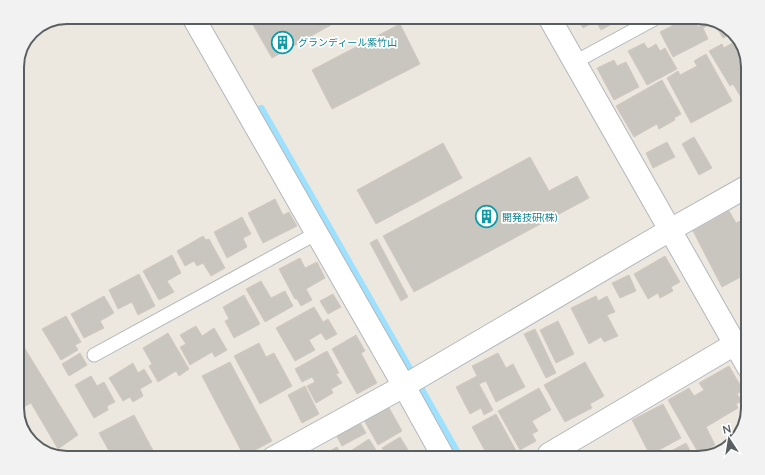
<svg xmlns="http://www.w3.org/2000/svg" width="765" height="475" font-family="Lato,'Noto Sans JP',sans-serif">
<style>
.lines{fill:none;stroke-linecap:round;stroke-linejoin:round}
.stream{stroke:#9de1ff;stroke-width:8}
.building{fill:#c9c5bf;stroke:#d1c9bf}
.service-casing{stroke:#b3b7bb;stroke-width:15}
.minor-casing{stroke:#b3b7bb;stroke-width:24}
.service{stroke:#fff;stroke-width:13}
.minor{stroke:#fff;stroke-width:22}
.labels{text-anchor:middle;dominant-baseline:central;stroke-width:3.5;stroke-linejoin:round;paint-order:stroke}
.culture-label{font-size:10px;fill:#0d838f;stroke:#fff;text-anchor:start}
.rim{fill:none;stroke:#595e61;stroke-width:2}
</style>
<rect width="100%" height="100%" fill="#ece8e0"/>
<g class="lines">
<!-- stream -->
<polyline class="stream" points="261,109 460,458"/>
</g>
<!-- building -->
<g class="building">
<polygon points="245,17 345,17 272,58 252,23 250,25"/>
<polygon points="576,17 624,17 601,30 596,21 583,28"/>
<polygon points="689,17 692,17 698,27 703,24 700,17 711,20 712,23 703,28 708,39 673,57 660,32"/>
<polygon points="713,21 723,24 735,36 734,36 732,33 723,38"/>
<polygon points="400,24 420,64 332,109 312,70"/>
<polygon points="739,39 741,42 748,64 748,99 744,102 733,84 730,86 709,51 722,44 724,48"/>
<polygon points="644,43 648,49 656,44 660,51 665,48 677,69 647,85 628,51"/>
<polygon points="706,54 732,101 691,123 667,78 678,71 680,75 697,66 694,61"/>
<polygon points="614,60 617,66 626,62 639,87 614,100 597,68"/>
<polygon points="662,80 681,114 674,118 675,120 659,129 657,124 634,137 616,106"/>
<polygon points="694,137 712,168 699,175 682,144"/>
<polygon points="667,142 675,157 653,168 646,153"/>
<polygon points="443,143 462,178 376,224 357,190"/>
<polygon points="530,157 549,191 577,176 589,198 414,292 383,236"/>
<polygon points="275,199 283,215 289,212 297,226 263,243 248,213"/>
<polygon points="729,211 736,223 747,218 748,219 748,234 742,237 748,248 748,273 722,287 693,231"/>
<polygon points="242,217 251,234 243,238 247,247 227,258 214,232"/>
<polygon points="203,236 206,240 209,239 225,268 211,276 203,263 197,266 194,261 185,266 177,251"/>
<polygon points="377,239 408,297 401,301 370,243"/>
<polygon points="172,255 181,273 167,281 174,292 159,300 143,271"/>
<polygon points="665,256 680,282 671,287 673,291 660,298 658,293 648,299 634,274"/>
<polygon points="300,258 305,268 317,262 325,278 306,289 312,300 301,306 297,299 295,299 279,269"/>
<polygon points="139,274 155,306 138,315 132,302 118,309 109,290"/>
<polygon points="629,275 636,291 620,298 612,283"/>
<polygon points="261,281 271,298 285,291 293,306 265,322 246,289"/>
<polygon points="333,294 341,307 328,314 320,301"/>
<polygon points="244,295 260,324 234,338 225,321 229,319 223,307"/>
<polygon points="104,296 114,313 100,321 104,328 84,338 71,314"/>
<polygon points="596,296 598,301 607,296 615,312 607,315 618,336 604,342 601,337 589,344 571,308"/>
<polygon points="314,307 323,322 328,319 337,334 326,340 321,333 309,340 315,350 295,361 276,328"/>
<polygon points="66,316 81,342 75,345 78,350 61,360 42,329"/>
<polygon points="558,321 574,354 556,363 540,330"/>
<polygon points="196,326 202,336 214,328 227,350 215,357 212,352 190,365 180,347 186,344 180,335"/>
<polygon points="535,329 556,373 546,378 524,334"/>
<polygon points="168,333 189,369 179,376 176,371 158,382 149,366 152,364 143,348"/>
<polygon points="356,335 365,351 361,353 377,383 357,394 332,349"/>
<polygon points="19,339 78,435 58,449 31,403 22,408 17,400 17,340"/>
<polygon points="259,343 266,357 274,353 292,386 260,404 234,356"/>
<polygon points="327,351 339,373 336,374 342,383 331,389 333,393 316,403 307,386 315,382 312,377 302,382 295,369"/>
<polygon points="80,353 87,365 69,376 62,364"/>
<polygon points="498,353 506,368 513,364 525,387 496,402 486,381 479,384 493,410 484,415 481,408 470,414 456,387 477,376 472,366"/>
<polygon points="230,362 272,441 244,456 202,376"/>
<polygon points="585,362 604,396 590,404 592,408 565,422 544,385"/>
<polygon points="133,363 138,373 144,369 152,382 140,389 143,396 133,402 130,397 123,401 109,378"/>
<polygon points="729,366 743,390 737,394 742,401 736,404 738,408 706,427 715,445 699,454 668,400 689,388 694,396 704,390 699,383"/>
<polygon points="91,376 97,386 104,382 115,402 107,406 108,410 94,418 75,385"/>
<polygon points="305,386 319,414 302,423 288,395"/>
<polygon points="539,388 551,410 532,421 538,431 532,434 536,441 520,450 498,411"/>
<polygon points="663,404 681,438 650,455 632,420"/>
<polygon points="388,406 402,431 378,445 364,420"/>
<polygon points="496,414 519,456 516,458 503,458 503,457 489,458 472,427"/>
<polygon points="134,415 157,458 113,458 99,433"/>
<polygon points="359,421 366,433 342,446 335,433"/>
<polygon points="400,437 410,453 405,456 407,458 388,458 382,448"/>
<polygon points="369,439 381,458 353,458 349,452"/>
<polygon points="686,443 694,458 658,458"/>
<polygon points="337,447 343,458 317,458"/>
<polygon points="89,451 93,458 78,458"/>
</g>
<g class="lines">
<defs>
<g id="service">
<polyline points="575,62 658,17"/>
<polyline points="94,355 317,233"/>
</g>
<g id="minor">
<polyline points="193,17 404,386 444,458"/>
<polyline points="549,17 748,367"/>
<polyline points="273,458 404,386 670,230 748,186"/>
<polyline points="552,458 549,454 735,344"/>
</g>
</defs>
<!-- service casing -->
<use href="#service" class="service-casing"/>
<!-- minor casing -->
<use href="#minor" class="minor-casing"/>
<!-- service -->
<use href="#service" class="service"/>
<!-- minor -->
<use href="#minor" class="minor"/>
</g>
<!-- icons -->
<defs>
<symbol id="building-ring" viewBox="-11 -11 22 22"><circle r="9.5" fill="#fff" stroke="#0f9aa8" stroke-width="1.5"/><path d="M-4-6H4V6H1V3H-1V6H-4ZM-2.5-4.3h1.7v1.8h-1.7ZM.8-4.3h1.7v1.8H.8ZM-2.5-1h1.7V.8h-1.7ZM.8-1h1.7V.8H.8Z" fill="#0f9aa8"/></symbol>
</defs>
<g fill-rule="evenodd">
<use href="#building-ring" x="270" y="30" width="25" height="25"/>
<use href="#building-ring" x="474" y="204" width="25" height="25"/>
</g>
<g class="labels">
<!-- culture labels -->
<g class="culture-label">
<text x="298" y="42">グランディール紫竹山</text>
<text x="502" y="217">開発技研(株)</text>
</g>
</g>
<!-- crop -->
<path d="M0 0H765V475H0ZM67 24H698A43 43 0 0 1 741 67V408A43 43 0 0 1 698 451H67A43 43 0 0 1 24 408V67A43 43 0 0 1 67 24Z" fill="#f2f2f2" fill-rule="evenodd"/>
<path class="rim" d="M67 24H698A43 43 0 0 1 741 67V408A43 43 0 0 1 698 451H67A43 43 0 0 1 24 408V67A43 43 0 0 1 67 24Z"/>
<!-- north arrow -->
<g transform="translate(729 439) rotate(348)" stroke="#ffffff" stroke-width="3" paint-order="stroke">
<path d="M0-3L7 15L0 10L-7 15Z" fill="#595e61"/>
<text y="-6" font-size="11" font-weight="bold" text-anchor="middle" fill="#595e61">N</text>
</g>
</svg>
